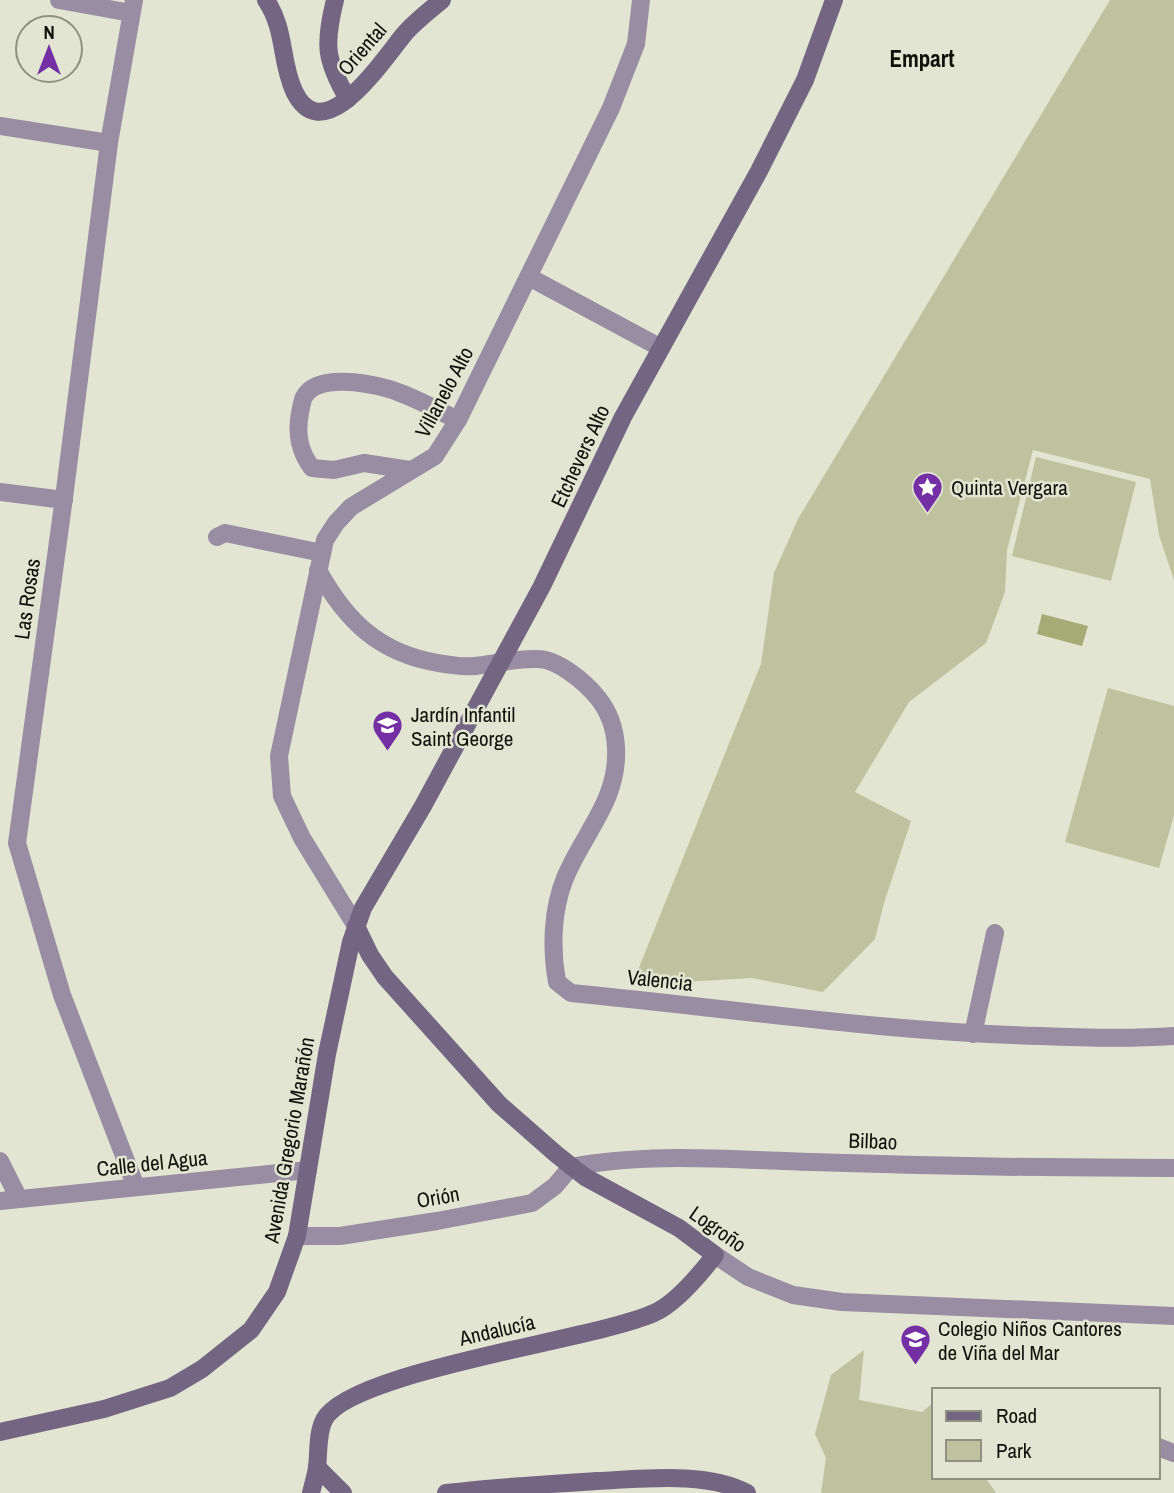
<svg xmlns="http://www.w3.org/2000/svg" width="1174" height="1493" font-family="'Archivo Narrow',sans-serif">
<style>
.green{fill:#bec29e}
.water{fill:#a6ab75}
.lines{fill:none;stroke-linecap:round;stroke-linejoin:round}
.street{stroke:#988da3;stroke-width:18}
.secondary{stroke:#746583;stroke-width:18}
.labels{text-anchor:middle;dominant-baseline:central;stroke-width:5;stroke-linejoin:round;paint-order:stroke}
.street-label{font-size:21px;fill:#10110a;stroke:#e2e5d1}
.poi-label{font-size:21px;fill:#10110a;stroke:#e2e5d1;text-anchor:start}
.neighbourhood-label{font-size:23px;font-weight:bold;fill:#10110a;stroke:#e2e5d1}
</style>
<rect width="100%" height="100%" fill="#e2e5d1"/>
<!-- green -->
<g class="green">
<polygon points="1110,0 1174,0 1174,580 1159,535 1150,479 1033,450 1007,550 1005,592 986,643 909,702 855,792 911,821 884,903 875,939 823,992 752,978 632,985 761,664 774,573 798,519"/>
<polygon points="1036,457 1136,482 1111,581 1012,556"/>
<polygon points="1108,688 1174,706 1174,815 1159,868 1065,842"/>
<polygon points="864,1350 859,1400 922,1412 934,1402 934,1477 985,1477 996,1493 821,1493 826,1458 815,1434 831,1375"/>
</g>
<!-- water -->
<polygon class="water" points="1042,614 1088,626 1082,646 1037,634"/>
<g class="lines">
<!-- street -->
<g class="street">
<polyline points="59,0 131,13"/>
<polyline points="134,0 109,143 65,490 17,843 62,995 136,1187"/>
<polyline points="0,126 109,143"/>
<polyline points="529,277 661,348"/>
<path d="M410 470 364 463 334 470 312 468C299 451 296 434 300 413 301 408 302 401 304 397 317 373 368 383 389 389 413 396 436 410 458 420"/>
<polyline points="0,492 64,500"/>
<polyline points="217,537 225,533 322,553"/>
<path d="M318 570C346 621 379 653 438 663 449 665 463 667 475 666 495 664 517 658 538 659 558 659 586 683 598 698 610 713 615 729 616 747 619 800 584 832 565 878 552 910 551 948 557 982L571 993C728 1008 884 1032 1041 1036 1086 1038 1130 1039 1174 1036"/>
<polyline points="356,926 302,838 282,796 279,756 325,540 336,523 351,507 435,456 458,420 611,108 636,44 641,0"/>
<polyline points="973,1034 995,933"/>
<polyline points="0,1161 19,1199"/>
<polyline points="0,1201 308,1170"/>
<path d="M297 1236H340L437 1221 532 1203 555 1186 571 1167C648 1152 733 1160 811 1162 932 1166 1053 1168 1174 1168"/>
<polyline points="715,1255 748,1277 793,1295 842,1302 1174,1316"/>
<polyline points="1158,1447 1174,1453"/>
</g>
<!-- secondary -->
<g class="secondary">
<path d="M266 0C286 30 280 60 294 91 324 154 385 56 406 32 417 20 430 10 442 0"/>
<path d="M335 0C324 44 325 60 348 99"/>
<polyline points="0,1432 104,1409 170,1388 202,1369 251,1330 277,1292 297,1236 327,1054 351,942 363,908 423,806 542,586 623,417 759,171 805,80 834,0"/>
<polyline points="317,1467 343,1493"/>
<path d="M311 1493C313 1484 316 1476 317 1467 319 1452 317 1434 324 1420 349 1371 594 1340 654 1313 675 1304 701 1273 715 1255L679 1228 585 1177 556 1154 499 1104 385 977 370 955 356 926"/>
<path d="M446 1493C496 1487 547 1484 597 1481 642 1479 707 1471 747 1493"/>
</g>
</g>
<!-- icons -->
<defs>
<symbol id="sight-pin" viewBox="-11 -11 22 30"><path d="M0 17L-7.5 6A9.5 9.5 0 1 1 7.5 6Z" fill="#732fa3" stroke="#e2e5d1"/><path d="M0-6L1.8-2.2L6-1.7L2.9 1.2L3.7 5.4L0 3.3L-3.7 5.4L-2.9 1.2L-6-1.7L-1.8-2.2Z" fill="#fff"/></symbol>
<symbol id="school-pin" viewBox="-11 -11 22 30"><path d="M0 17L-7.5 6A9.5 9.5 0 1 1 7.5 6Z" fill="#732fa3" stroke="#e2e5d1"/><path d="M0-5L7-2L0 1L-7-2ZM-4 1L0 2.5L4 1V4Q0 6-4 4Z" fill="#fff"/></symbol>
</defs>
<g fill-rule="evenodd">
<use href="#sight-pin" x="910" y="470" width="35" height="47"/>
<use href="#school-pin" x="370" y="708" width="35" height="47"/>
<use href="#school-pin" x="898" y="1322" width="35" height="47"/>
</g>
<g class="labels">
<!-- street labels -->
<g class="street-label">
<text transform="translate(362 49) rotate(-49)">Oriental</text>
<text transform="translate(444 392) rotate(-62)">Villanelo Alto</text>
<text transform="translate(580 456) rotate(-65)">Etchevers Alto</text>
<text transform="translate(27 599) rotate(-82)">Las Rosas</text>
<text transform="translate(660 980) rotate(6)">Valencia</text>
<text transform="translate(289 1140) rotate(-80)">Avenida Gregorio Marañón</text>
<text transform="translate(873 1141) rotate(2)">Bilbao</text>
<text transform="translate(152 1163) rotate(-6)">Calle del Agua</text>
<text transform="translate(438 1197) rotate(-10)">Orión</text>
<text transform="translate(718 1229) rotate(35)">Logroño</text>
<text transform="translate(497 1330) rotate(-13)">Andalucía</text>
</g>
<!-- poi labels -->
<g class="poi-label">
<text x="951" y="487">Quinta Vergara</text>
<text x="411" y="714">Jardín Infantil<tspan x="411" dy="24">Saint George</tspan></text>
<text x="938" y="1328">Colegio Niños Cantores<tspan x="938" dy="24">de Viña del Mar</tspan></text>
</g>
<!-- neighbourhood labels -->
<g class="neighbourhood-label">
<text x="922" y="58">Empart</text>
</g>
</g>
<!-- legend -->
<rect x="932" y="1388" width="228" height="91" fill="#e2e5d1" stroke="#8e9081" stroke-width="2"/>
<rect x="946" y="1411" width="35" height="10" fill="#746583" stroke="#8e9081" stroke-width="2"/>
<text x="996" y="1423" font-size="21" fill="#10110a">Road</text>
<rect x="946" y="1440" width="35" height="21" fill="#bec29e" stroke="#8e9081" stroke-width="2"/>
<text x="996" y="1458" font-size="21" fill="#10110a">Park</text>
<!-- north arrow -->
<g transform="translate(49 49)"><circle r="33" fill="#e2e5d1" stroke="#8e9081" stroke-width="2"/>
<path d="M0-5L12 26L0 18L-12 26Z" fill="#732fa3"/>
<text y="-10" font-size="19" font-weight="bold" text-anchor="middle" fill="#10110a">N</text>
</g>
</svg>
